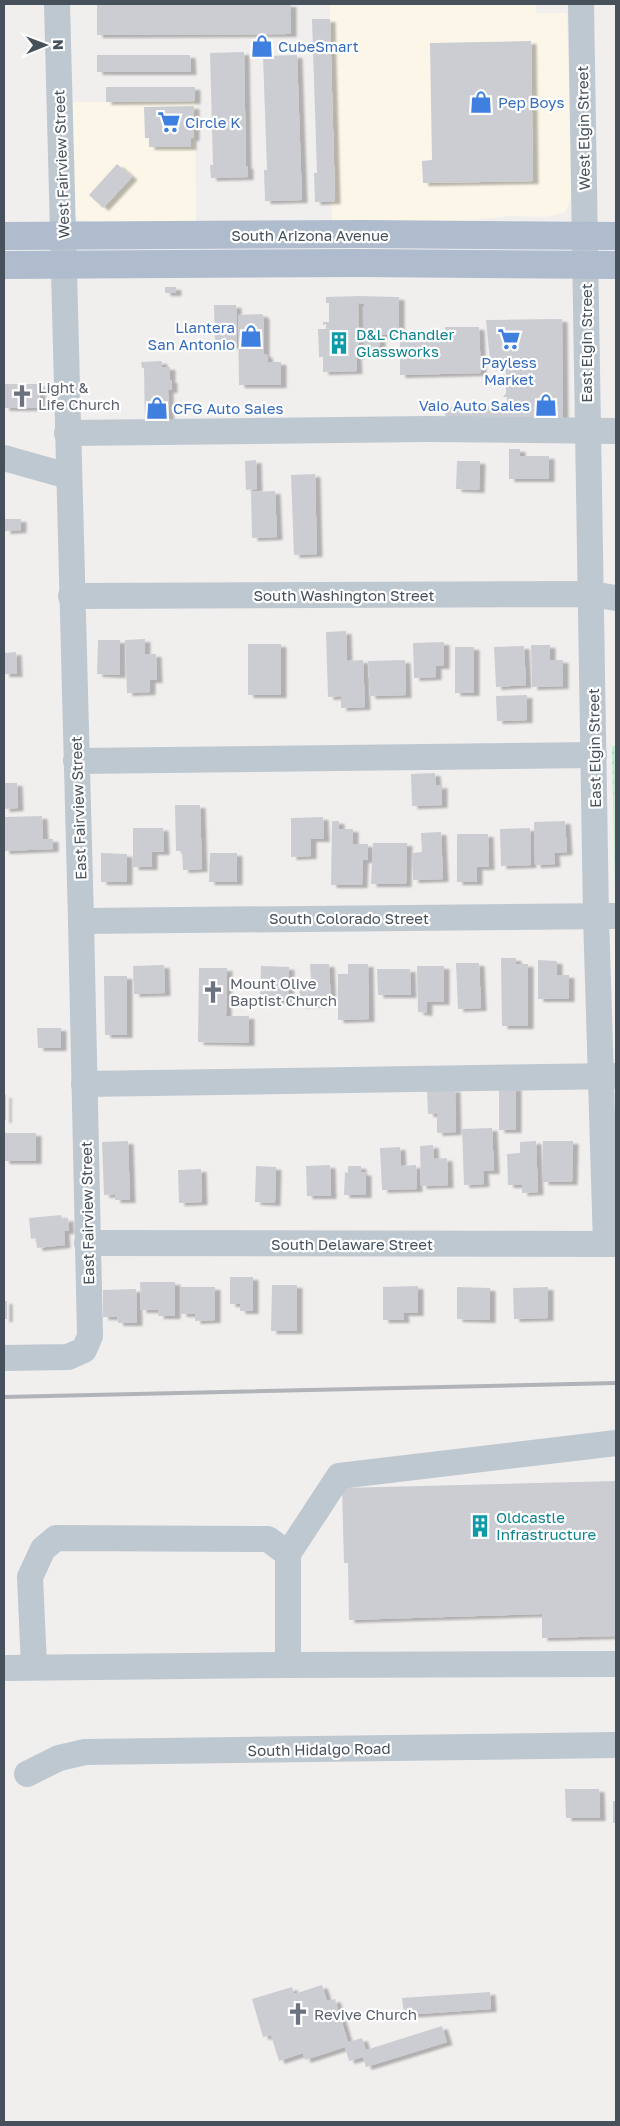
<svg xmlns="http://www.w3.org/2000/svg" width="620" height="2126" font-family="'Golos Text',sans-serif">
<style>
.commercial{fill:#fbf6e7}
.grass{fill:url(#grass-dots)}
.building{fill:#cbcdd3;filter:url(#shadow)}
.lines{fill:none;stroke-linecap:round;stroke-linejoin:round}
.minor{stroke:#bec8d0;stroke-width:26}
.major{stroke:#aebccd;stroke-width:28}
.rail{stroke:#b0b3b8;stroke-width:4}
.labels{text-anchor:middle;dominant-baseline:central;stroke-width:4.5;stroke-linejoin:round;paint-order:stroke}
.shop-label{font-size:15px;fill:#366cbe;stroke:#fff;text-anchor:start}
.street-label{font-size:15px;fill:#46515b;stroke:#fff}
.culture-label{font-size:15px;fill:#0d838f;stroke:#fff;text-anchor:start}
.worship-label{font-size:15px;fill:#5b616d;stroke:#fff;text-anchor:start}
</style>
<defs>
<pattern id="grass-dots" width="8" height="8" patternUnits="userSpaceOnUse" patternTransform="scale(1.25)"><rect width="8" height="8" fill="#bceed1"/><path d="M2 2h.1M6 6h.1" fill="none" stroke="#a3ceb6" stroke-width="1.8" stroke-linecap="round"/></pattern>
<filter id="shadow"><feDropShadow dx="5.5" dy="3" stdDeviation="1" flood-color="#0004"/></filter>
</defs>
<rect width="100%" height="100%" fill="#f1eeee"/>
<!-- commercial -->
<g class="commercial">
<polygon points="330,4 536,4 536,13 567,13 572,195 566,212 548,217 507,216 466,221 332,221"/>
<polygon points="195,101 196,221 90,222 78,220 71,210 68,102"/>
</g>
<!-- grass -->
<polygon class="grass" points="612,746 616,746 616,897 615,895"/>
<!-- building -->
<g class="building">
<polygon points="97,4 291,4 291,34 97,35"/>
<polygon points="312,19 330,19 335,201 315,202 314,173 317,173"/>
<polygon points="531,41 533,181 423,183 422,161 432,160 430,43"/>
<polygon points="244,52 246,166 248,166 248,177 211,178 210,165 213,165 210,53"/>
<polygon points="97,55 190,55 191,72 97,72"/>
<polygon points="297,55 302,200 265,201 264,170 267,170 263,56"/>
<polygon points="106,87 195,87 195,101 106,102"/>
<polygon points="194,106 194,138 191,138 191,147 149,147 149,138 145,138 144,107"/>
<polygon points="117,164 132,177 103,208 89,195"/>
<rect x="165" y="287" width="11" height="6"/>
<polygon points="358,296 399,297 399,332 445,332 445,327 479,327 481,373 400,375 400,335 380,335 380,353 364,353 364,304 358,303 359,356 356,356 357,371 323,372 323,357 319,357 318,329 326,329 326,324 323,325 323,322 329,322 329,303 326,303 326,297"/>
<polygon points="214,305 236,305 237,345 215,346"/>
<polygon points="262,314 264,317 264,354 267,355 268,362 281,362 281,385 239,385 238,315"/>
<polygon points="562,319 563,423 446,425 445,407 507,406 507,397 503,397 506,393 506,378 503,378 503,375 506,375 504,360 490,360 486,320"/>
<polygon points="162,361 162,367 170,367 170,380 172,380 172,390 168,390 169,425 145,426 144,368 142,368 141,362"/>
<rect x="4" y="384" width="36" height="24"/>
<polygon points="509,449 520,449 520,456 549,456 549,479 509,479"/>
<polygon points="256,460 257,489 246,490 245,461"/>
<polygon points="457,461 480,461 479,490 456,489"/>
<polygon points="315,474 317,554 294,555 291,475"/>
<polygon points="275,491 277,537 252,538 251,492"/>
<polygon points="5,519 21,519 21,530 5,531"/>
<polygon points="346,631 347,661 363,660 365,707 341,708 341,696 328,697 326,632"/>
<polygon points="145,639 145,654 156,654 157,680 150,680 150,692 127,693 125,640"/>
<polygon points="98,640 120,640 120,675 97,674"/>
<polygon points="444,642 444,666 436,666 436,677 414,678 413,643"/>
<rect x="248" y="644" width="33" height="51"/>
<polygon points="531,645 550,645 550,660 563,660 563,686 532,687"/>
<polygon points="524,646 526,685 496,687 494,647"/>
<rect x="455" y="647" width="19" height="46"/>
<polygon points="16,652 17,674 4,674 4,653"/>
<polygon points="405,660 406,695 370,696 368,661"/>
<polygon points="527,695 527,720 497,721 496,696"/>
<polygon points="435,773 436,786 442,785 442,805 412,806 411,774"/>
<polygon points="4,783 17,783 18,808 4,809"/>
<polygon points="175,805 200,805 202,869 183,870 182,851 176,851"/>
<polygon points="42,816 43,839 53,839 53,849 4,851 4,817"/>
<polygon points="323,817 324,839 311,839 311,856 291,857 291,818"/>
<polygon points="332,821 339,821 339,829 353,829 353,844 368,844 368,860 363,860 362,885 331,885"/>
<polygon points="565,821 567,852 554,853 555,864 535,865 534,822"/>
<polygon points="133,828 163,828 164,852 152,852 152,867 133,867"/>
<polygon points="530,828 531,865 501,866 500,829"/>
<polygon points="441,832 443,879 413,880 412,853 422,852 421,833"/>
<polygon points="457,834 488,834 489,867 477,867 477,882 457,882"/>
<polygon points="373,843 407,843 406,884 371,884"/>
<polygon points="101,853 127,854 127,882 101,882"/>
<polygon points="210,853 237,853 237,882 209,882"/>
<polygon points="501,958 516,958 516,964 528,964 528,1026 502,1026"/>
<polygon points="538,960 557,961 557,975 569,975 569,999 538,999"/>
<polygon points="456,963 479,963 481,1008 458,1009"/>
<polygon points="310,964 329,964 331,1003 300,1005 299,981 311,980"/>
<polygon points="348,964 368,964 369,1019 338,1020 338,974 348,974"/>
<polygon points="164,965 165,993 134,994 133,966"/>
<polygon points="261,966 289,967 288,1001 260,1000"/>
<polygon points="417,966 444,966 444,1002 427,1002 427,1013 418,1012"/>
<polygon points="199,968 227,968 226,1016 249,1016 249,1043 198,1042"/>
<polygon points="377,969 410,969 411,995 378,995"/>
<polygon points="104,976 127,976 127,1035 105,1035"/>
<polygon points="37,1028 61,1028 61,1048 38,1048"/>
<polygon points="516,1087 516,1130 499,1130 499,1088"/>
<polygon points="455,1089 456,1132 437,1133 437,1114 428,1114 427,1090"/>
<rect x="4" y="1095" width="2" height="25"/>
<polygon points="492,1128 494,1171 483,1171 484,1184 464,1185 462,1129"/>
<rect x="4" y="1133" width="32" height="28"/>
<polygon points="128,1141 130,1200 115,1200 115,1194 104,1195 102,1142"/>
<polygon points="536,1141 538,1192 522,1193 522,1185 508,1185 507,1154 520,1153 520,1142"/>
<polygon points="543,1141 573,1141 572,1182 543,1182"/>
<polygon points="433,1145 434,1159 447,1158 448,1185 421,1186 420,1146"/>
<polygon points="400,1147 401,1166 416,1165 417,1189 382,1190 380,1148"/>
<polygon points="330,1165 331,1196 307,1196 306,1166"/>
<polygon points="256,1166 276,1167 275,1203 255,1202"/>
<polygon points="348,1166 361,1166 361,1172 366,1173 366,1195 344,1195 345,1172 348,1173"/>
<polygon points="201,1169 202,1202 179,1203 178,1170"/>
<polygon points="61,1215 62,1219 68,1218 69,1231 64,1231 65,1245 37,1248 36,1238 31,1239 29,1218"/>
<polygon points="230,1277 253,1277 253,1311 240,1311 240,1304 230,1304"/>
<polygon points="140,1282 175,1282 175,1316 158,1316 159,1310 141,1310"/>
<polygon points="272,1285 297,1285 297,1331 271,1331"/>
<polygon points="418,1286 418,1313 403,1313 404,1320 383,1320 383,1287"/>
<polygon points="181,1287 215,1287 215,1320 195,1321 195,1314 181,1314"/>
<polygon points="457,1287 490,1288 490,1320 457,1319"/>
<polygon points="548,1287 548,1318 514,1319 513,1288"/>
<polygon points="136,1289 137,1323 118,1323 117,1317 103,1317 103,1290"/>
<rect x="4" y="1301" width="3" height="18"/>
<polygon points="616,1481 616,1636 542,1638 542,1614 349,1620 348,1563 344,1563 342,1488"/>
<polygon points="565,1789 599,1789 600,1818 566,1818"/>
<rect x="613" y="1801" width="3" height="22"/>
<polygon points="322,1985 327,2001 335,1999 348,2042 362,2038 366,2050 442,2026 447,2042 366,2067 363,2057 349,2061 345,2047 305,2060 303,2053 279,2061 271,2035 263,2037 252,1999 292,1987 294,1994"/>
<polygon points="490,1992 491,2009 404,2015 402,1998"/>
</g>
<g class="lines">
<!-- minor -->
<g class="minor">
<polyline points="581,4 596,916 606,1244"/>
<polyline points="67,433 428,429 616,431"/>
<polyline points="4,458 68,476"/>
<polyline points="71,596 591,594 616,598"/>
<polyline points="76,761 594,755"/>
<polyline points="81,921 616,916"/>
<polyline points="84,1084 616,1076"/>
<polyline points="87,1243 616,1244"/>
<polyline points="4,1358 68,1357 84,1350 90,1336 81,921 57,4"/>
<polyline points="616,1443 339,1476 288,1554 288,1665 616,1664"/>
<polyline points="34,1667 30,1577 43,1549 56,1538 268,1539 288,1554"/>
<polyline points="4,1668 288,1665"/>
<polyline points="27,1774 59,1758 85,1752 616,1745"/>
</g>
<!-- major -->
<g class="major">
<polyline points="4,236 362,234 616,236"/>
<polyline points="4,265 359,263 616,265"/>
</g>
<!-- rail -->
<polyline class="rail" points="4,1397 616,1383"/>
</g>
<!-- icons -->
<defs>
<symbol id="shop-bare" viewBox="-9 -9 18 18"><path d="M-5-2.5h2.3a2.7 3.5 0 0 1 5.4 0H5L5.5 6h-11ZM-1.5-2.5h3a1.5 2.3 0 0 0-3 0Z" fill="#3f7fe0" stroke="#fff" stroke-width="2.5" paint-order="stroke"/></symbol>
<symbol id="supermarket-bare" viewBox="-9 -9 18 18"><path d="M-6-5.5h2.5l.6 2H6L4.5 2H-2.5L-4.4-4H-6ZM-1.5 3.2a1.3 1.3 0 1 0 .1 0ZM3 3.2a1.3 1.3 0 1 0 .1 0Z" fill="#3f7fe0" stroke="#fff" stroke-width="2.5" paint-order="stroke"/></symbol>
<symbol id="building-bare" viewBox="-9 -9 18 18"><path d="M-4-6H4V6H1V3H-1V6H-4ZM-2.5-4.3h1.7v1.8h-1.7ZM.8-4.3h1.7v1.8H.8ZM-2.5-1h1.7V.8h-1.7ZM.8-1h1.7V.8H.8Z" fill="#0f9aa8" stroke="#fff" stroke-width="2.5" paint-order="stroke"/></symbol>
<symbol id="church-bare" viewBox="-9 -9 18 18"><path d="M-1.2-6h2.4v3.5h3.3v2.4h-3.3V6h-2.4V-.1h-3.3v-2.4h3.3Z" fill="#6b7280" stroke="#fff" stroke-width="2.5" paint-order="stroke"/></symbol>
</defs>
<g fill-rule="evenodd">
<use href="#shop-bare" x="246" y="30" width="32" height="32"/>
<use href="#shop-bare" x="465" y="86" width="32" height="32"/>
<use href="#supermarket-bare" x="153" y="106" width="32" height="32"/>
<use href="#shop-bare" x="235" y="320" width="32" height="32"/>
<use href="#supermarket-bare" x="493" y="323" width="32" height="32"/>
<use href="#building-bare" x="323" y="327" width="32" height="32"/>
<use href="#church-bare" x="6" y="380" width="32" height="32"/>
<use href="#shop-bare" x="530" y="389" width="32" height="32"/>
<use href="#shop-bare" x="141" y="392" width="32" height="32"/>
<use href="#church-bare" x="197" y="976" width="32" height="32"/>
<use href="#building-bare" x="464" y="1510" width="32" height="32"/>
<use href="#church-bare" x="282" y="1998" width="32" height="32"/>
</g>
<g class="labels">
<!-- shop labels -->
<g class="shop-label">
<text x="278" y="46">CubeSmart</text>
<text x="498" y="102">Pep Boys</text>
<text x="185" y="122">Circle K</text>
<text x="235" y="327" text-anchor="end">Llantera<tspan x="235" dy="17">San Antonio</tspan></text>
<text x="509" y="362" text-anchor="middle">Payless<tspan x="509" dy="17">Market</tspan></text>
<text x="530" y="405" text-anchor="end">Vaio Auto Sales</text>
<text x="173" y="408">CFG Auto Sales</text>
</g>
<!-- street labels -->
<g class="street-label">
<text transform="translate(583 128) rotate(-91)">West Elgin Street</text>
<text transform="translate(61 164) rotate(-92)">West Fairview Street</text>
<text x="310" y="235">South Arizona Avenue</text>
<text transform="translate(586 343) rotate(-90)">East Elgin Street</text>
<text x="344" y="595">South Washington Street</text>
<text transform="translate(594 748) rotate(-91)">East Elgin Street</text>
<text transform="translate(78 808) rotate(-92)">East Fairview Street</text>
<text x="349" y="918">South Colorado Street</text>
<text transform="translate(87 1213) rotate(-91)">East Fairview Street</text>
<text x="352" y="1244">South Delaware Street</text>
<text transform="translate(319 1749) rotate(-1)">South Hidalgo Road</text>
</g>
<!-- culture labels -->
<g class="culture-label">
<text x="356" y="334">D&amp;L Chandler<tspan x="356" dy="17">Glassworks</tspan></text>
<text x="496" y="1517">Oldcastle<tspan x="496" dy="17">Infrastructure</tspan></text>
</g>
<!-- worship labels -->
<g class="worship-label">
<text x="38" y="387">Light &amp;<tspan x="38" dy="17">Life Church</tspan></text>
<text x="230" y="983">Mount Olive<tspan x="230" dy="17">Baptist Church</tspan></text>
<text x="314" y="2014">Revive Church</text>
</g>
</g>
<!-- border -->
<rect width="620" height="2126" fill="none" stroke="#46515b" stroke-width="10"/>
<!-- north arrow -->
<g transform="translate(45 45) rotate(89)" stroke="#ffffff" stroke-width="4" paint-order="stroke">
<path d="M0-4L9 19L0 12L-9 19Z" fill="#46515b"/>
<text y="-8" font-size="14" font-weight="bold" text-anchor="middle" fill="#46515b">N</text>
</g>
</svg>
